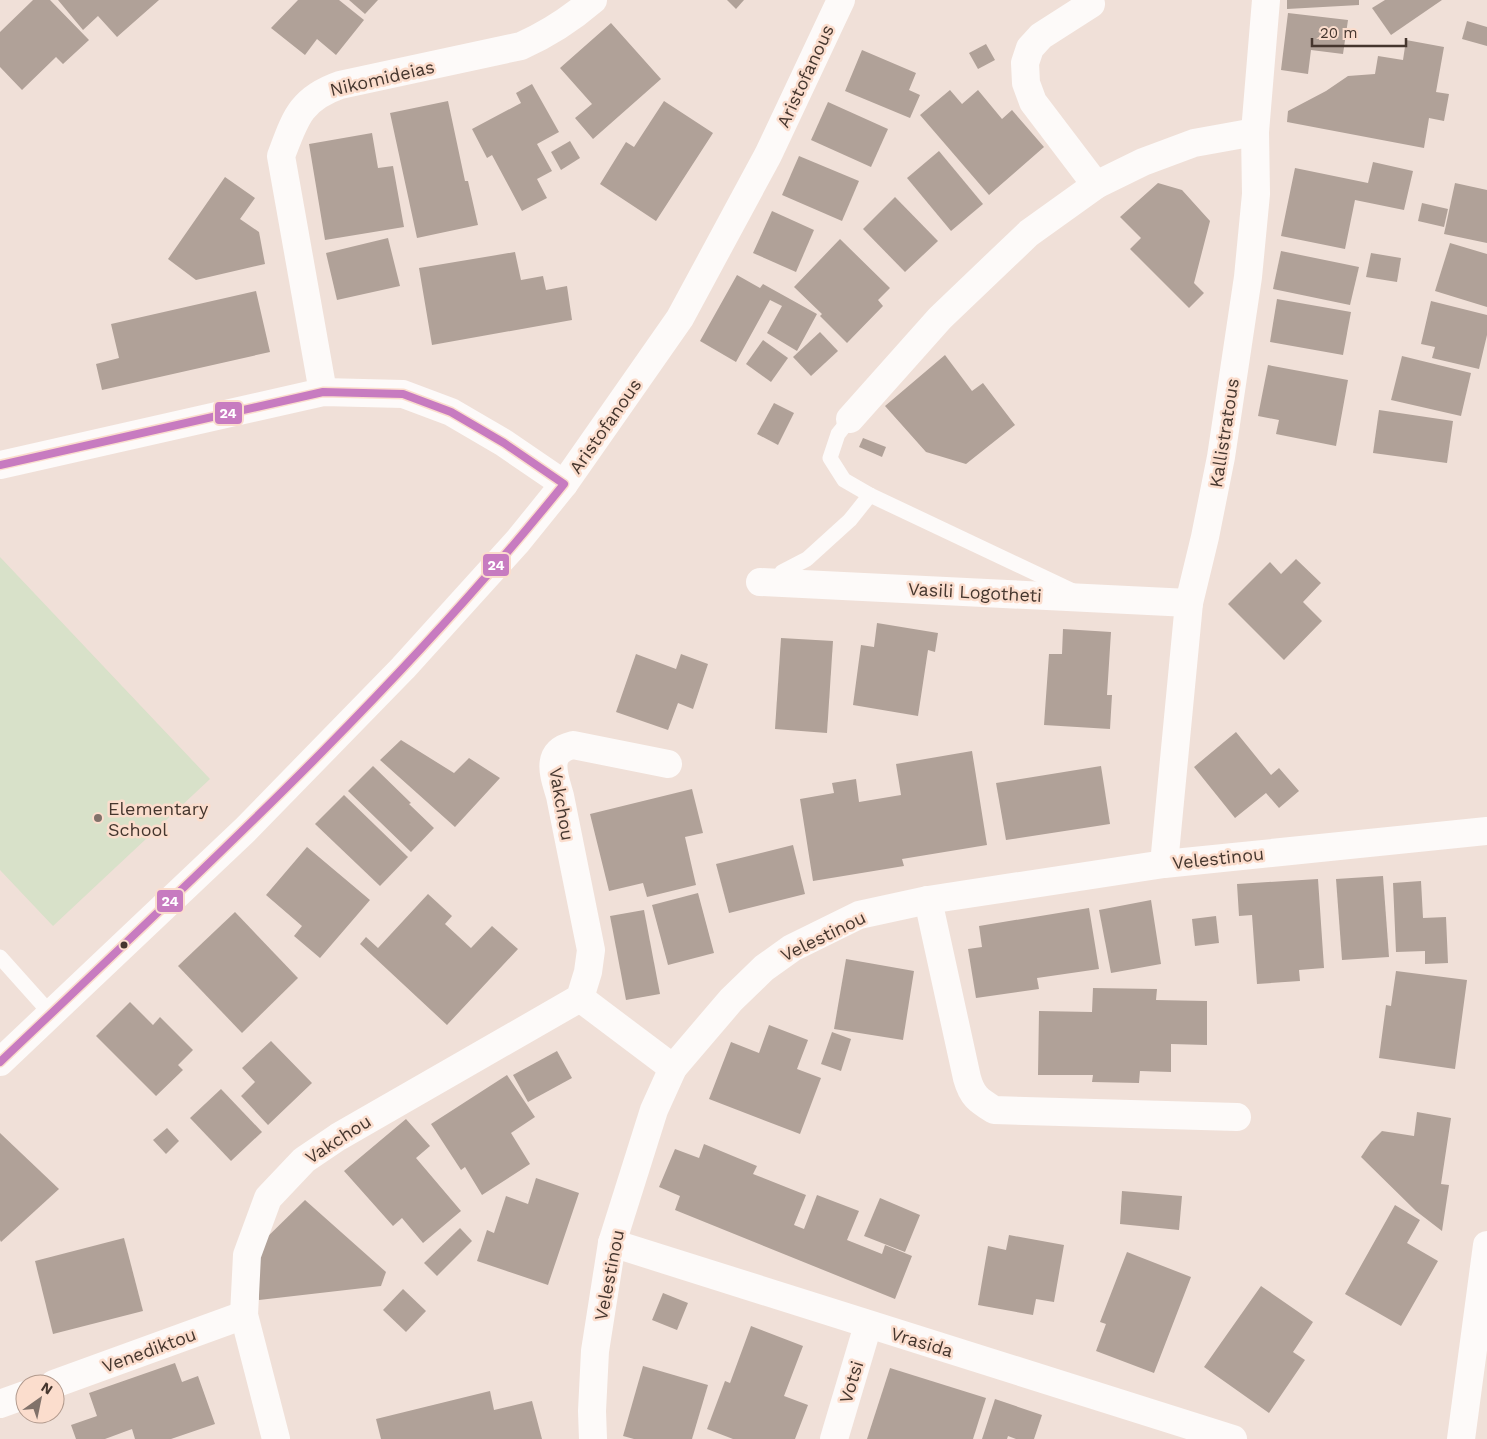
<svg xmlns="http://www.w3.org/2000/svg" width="1487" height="1439" font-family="'Work Sans',sans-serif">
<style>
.green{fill:#d8e1c9}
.building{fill:#b0a198}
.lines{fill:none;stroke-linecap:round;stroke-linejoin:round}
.service{stroke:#fdfaf9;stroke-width:15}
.minor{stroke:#fdfaf9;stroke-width:28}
.tertiary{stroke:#fdfaf9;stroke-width:28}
.bus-1-casing{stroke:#fbddcd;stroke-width:11}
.bus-1{stroke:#c77bc0;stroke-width:8}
.poi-dot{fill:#81726a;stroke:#fbddcd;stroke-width:2}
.bus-dot{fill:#45362e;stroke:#fbddcd;stroke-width:2}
.labels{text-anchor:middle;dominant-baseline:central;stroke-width:5;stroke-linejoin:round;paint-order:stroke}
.street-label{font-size:18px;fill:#45362e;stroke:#fbddcd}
.poi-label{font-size:18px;fill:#45362e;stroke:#fbddcd;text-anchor:start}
.line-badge{stroke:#fbddcd;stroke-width:2}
.badge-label{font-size:14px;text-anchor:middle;font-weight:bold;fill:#fff}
</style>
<rect width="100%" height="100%" fill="#f0e0d8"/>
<!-- green -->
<polygon class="green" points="0,557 210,779 53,926 0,870"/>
<!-- building -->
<g class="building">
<polygon points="33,0 50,0 89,40 63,64 56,57 22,90 0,67 0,32"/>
<polygon points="58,0 159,0 117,37 98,16 83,30"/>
<polygon points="298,0 339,0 364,20 336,55 317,39 305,55 271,28"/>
<polygon points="349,0 378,0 365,14"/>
<polygon points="727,0 744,0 736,9"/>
<polygon points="1287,0 1359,0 1359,5 1287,9"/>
<polygon points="1385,0 1442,0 1391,35 1372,8"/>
<polygon points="1288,13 1348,20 1343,54 1311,50 1308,74 1281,70"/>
<polygon points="1467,21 1487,27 1487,46 1462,39"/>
<polygon points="611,23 661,79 593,139 575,118 592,104 560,68"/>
<polygon points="1406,40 1444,47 1436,92 1449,94 1444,121 1429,118 1424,148 1287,122 1288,111 1326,91 1348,76 1375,74 1378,56 1403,60"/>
<polygon points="986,44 995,60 978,69 969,53"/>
<polygon points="862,50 916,73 909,90 920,95 910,118 845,91"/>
<polygon points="532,84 559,132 537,144 552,171 537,179 547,198 522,211 492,155 487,158 472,129 521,103 516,93"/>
<polygon points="950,90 962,104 978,90 1002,119 1012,110 1044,147 989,195 920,115"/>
<polygon points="448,101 465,181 468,181 478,225 417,238 390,113"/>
<polygon points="664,101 713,133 656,221 600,184 626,142 634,147"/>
<polygon points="828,102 888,129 871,167 811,140"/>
<polygon points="372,133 378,168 393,166 404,227 325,240 309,144"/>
<polygon points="570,141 580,158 561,170 551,152"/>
<polygon points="939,151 983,204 951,231 907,178"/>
<polygon points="799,156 859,181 842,221 782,195"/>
<polygon points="1373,162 1413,171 1404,210 1355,200 1345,249 1281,236 1295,168 1368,183"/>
<polygon points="225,177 255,198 240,219 259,232 265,264 196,280 168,259"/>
<polygon points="1158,183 1182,190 1210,221 1194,283 1204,293 1189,308 1130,249 1141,238 1120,217"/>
<polygon points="1455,183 1487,190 1487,243 1444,234"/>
<polygon points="895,197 938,241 905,272 863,229"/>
<polygon points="1422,203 1448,209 1444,227 1418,221"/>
<polygon points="772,211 814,230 796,272 753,253"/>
<polygon points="388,238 400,286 337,300 326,253"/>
<polygon points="840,239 890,288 878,300 883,306 847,343 820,316 822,314 794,287"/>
<polygon points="1450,243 1487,254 1487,307 1435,291"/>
<polygon points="1281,251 1359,267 1350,305 1273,289"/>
<polygon points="515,252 521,280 543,276 546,290 567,286 572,320 432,345 419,268"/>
<polygon points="1371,253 1401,258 1397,282 1366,277"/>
<polygon points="737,275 760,288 763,284 817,314 797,351 767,333 782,306 770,300 736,362 700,341"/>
<polygon points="256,291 270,352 102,390 96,364 119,358 111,324"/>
<polygon points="1277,299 1351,312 1343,355 1270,342"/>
<polygon points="1431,301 1487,315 1487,335 1479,369 1432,358 1435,347 1421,344"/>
<polygon points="820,332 838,351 811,376 793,357"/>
<polygon points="763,340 788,358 771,382 746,364"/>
<polygon points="945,355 972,391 983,383 1015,425 966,464 926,452 885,406"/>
<polygon points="1402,356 1471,373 1461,416 1391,400"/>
<polygon points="1268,365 1348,380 1336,446 1276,434 1279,420 1258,416"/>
<polygon points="774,403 794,413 778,445 757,434"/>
<polygon points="1379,410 1453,421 1447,463 1373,453"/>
<polygon points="863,438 886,447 882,457 859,447"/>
<polygon points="1296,559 1321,583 1303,602 1322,621 1284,660 1228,604 1270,562 1281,574"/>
<polygon points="877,623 938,633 935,652 928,650 918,716 853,705 861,645 874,647"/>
<polygon points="1063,629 1111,632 1107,695 1112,695 1110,729 1044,725 1049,654 1062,654"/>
<polygon points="781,638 833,641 827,733 775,729"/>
<polygon points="636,654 676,669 681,654 708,664 693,709 678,703 668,730 616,712"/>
<polygon points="1236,732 1271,775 1279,768 1299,791 1279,808 1266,793 1235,818 1194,767"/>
<polygon points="401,740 454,773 469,758 500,778 455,827 380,760"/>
<polygon points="972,751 987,845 902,859 904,866 813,881 800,799 834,793 832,783 856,779 859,802 901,795 896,764"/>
<polygon points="373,766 411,803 409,804 434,828 411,852 348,791"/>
<polygon points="1101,766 1110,824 1006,840 996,783"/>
<polygon points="692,789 703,833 685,837 696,885 647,897 643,883 609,891 590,814"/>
<polygon points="344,795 408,857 380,886 315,824"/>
<polygon points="793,845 805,894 729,913 716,864"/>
<polygon points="307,847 370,900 320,958 294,936 302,926 266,895"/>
<polygon points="1383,876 1389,957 1342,960 1336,879"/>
<polygon points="1318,879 1324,968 1299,970 1300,981 1257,984 1252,915 1239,916 1237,884"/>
<polygon points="1421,881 1423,918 1446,917 1448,963 1425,964 1425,951 1396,952 1393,883"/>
<polygon points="698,893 714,953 668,965 652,905"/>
<polygon points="428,894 452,916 445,924 471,948 492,926 518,949 447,1025 360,944 366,937 378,948"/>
<polygon points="1151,900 1161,964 1111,973 1099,910"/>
<polygon points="1089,908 1099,969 1037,978 1039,989 976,998 968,949 982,947 979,926"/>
<polygon points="644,910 660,994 626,1000 610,916"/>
<polygon points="235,912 298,978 242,1033 178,966"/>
<polygon points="1216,916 1219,943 1195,946 1192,919"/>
<polygon points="846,959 914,971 903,1040 834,1029"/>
<polygon points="1396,971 1467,980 1455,1069 1379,1058 1386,1005 1391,1006"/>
<polygon points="1093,988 1157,989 1156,1000 1207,1001 1207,1045 1171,1044 1171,1072 1140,1071 1139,1083 1092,1082 1093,1075 1038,1075 1039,1011 1092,1012"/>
<polygon points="130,1002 153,1025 160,1017 193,1050 178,1065 183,1070 156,1096 96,1036"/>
<polygon points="769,1025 808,1040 797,1069 821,1078 800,1134 709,1099 731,1042 759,1053"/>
<polygon points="832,1032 851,1039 841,1071 821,1064"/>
<polygon points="271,1041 312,1083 268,1125 241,1096 255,1082 242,1068"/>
<polygon points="557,1051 572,1078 528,1102 513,1075"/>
<polygon points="507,1075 535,1117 511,1133 530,1164 482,1195 465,1167 461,1170 431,1124"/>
<polygon points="221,1089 262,1132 231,1161 190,1118"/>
<polygon points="1417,1112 1451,1118 1441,1184 1449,1185 1442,1231 1416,1211 1361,1157 1371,1142 1382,1131 1414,1136"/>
<polygon points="406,1119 430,1146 416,1158 461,1211 423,1243 402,1218 393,1226 344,1171"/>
<polygon points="167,1128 179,1141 166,1154 153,1140"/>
<polygon points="0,1133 59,1189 1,1242 0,1240"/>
<polygon points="704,1144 757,1166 753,1174 806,1195 794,1225 804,1229 817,1195 859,1211 847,1240 882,1254 885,1245 912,1256 895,1299 675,1210 680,1196 659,1187 675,1149 699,1158"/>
<polygon points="536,1178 579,1193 548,1285 477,1261 487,1230 494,1233 506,1196 528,1204"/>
<polygon points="1122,1191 1182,1196 1179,1230 1120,1224"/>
<polygon points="880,1198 920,1215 905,1252 864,1236"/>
<polygon points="305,1200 386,1272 381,1286 259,1300 258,1246"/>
<polygon points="1395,1205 1420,1220 1407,1243 1438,1261 1401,1326 1345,1294"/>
<polygon points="460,1228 472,1241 437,1276 424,1263"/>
<polygon points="1009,1235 1064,1245 1054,1302 1036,1299 1033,1315 978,1305 988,1246 1006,1250"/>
<polygon points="124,1238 143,1311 53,1334 35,1261"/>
<polygon points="1127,1252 1191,1277 1154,1373 1096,1351 1106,1324 1100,1322"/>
<polygon points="1261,1286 1313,1322 1293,1352 1305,1360 1269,1413 1204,1367"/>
<polygon points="403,1289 426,1311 406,1332 383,1310"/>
<polygon points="663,1293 688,1303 677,1330 652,1320"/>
<polygon points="751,1326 803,1346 784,1396 808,1405 795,1439 733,1439 707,1429 725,1381 730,1383"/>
<polygon points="175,1363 182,1382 198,1376 215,1424 171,1439 135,1439 132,1429 105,1439 76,1439 71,1425 97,1416 89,1393"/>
<polygon points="643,1366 708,1385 692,1439 634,1439 623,1436"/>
<polygon points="890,1368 986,1398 973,1439 867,1439"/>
<polygon points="490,1391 494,1410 532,1401 542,1439 381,1439 376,1419"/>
<polygon points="995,1399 1042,1415 1034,1439 1016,1439 1008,1436 1007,1439 982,1439"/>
</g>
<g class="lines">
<!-- service -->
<g class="service">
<polyline points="870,495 1073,591"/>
<polyline points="782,582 782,572 807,559 850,520 870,495 844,480 830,458 838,434 850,419"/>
<polyline points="0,957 51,1014"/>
</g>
<!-- minor -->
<g class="minor">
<polyline points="1091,4 1041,36 1030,48 1025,63 1026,83 1033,102 1096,185"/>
<path d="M323 392 281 156C295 119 300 99 340 85L521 46C548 34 571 19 593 0"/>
<polyline points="850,419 940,318 1029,233 1096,185 1143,162 1194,143 1255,132"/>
<polyline points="0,465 323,392 403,394 451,412 504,443 564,484"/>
<polyline points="760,582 1189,603"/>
<polyline points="1164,864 1189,603 1205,537 1221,457 1248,277 1256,194 1255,132 1266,0"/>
<path d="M928 900 967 1078C972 1096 978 1100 994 1110L1237 1117"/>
<polyline points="580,998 673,1068"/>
<polyline points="612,1243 1233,1439"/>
<polyline points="54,1384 244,1315"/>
<polyline points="0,1404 25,1395"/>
<path d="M276 1439 244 1315 247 1255 268 1198 304 1160 338 1137 580 998 588 972 591 950 560 796C554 775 544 752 573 745L668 764"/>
<polyline points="593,1439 592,1411 595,1351 612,1243 654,1110 673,1068 731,1000 764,968 792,948 859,915 928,900 1164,864 1487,831"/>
<polyline points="834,1439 868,1325"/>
</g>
<!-- tertiary -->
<g class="tertiary">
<polyline points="0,1062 245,830 403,668 518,541 564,484 680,318 768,155 841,0"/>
<polyline points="1461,1439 1487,1245"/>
</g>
<defs>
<path id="bus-1" d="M0 465 323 392 403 394 451 412 504 443 564 484C395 694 195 877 0 1062"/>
</defs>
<!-- bus-1 casing -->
<use href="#bus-1" class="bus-1-casing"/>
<!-- bus-1 -->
<use href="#bus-1" class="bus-1"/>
</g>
<!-- markers -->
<circle class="poi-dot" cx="98" cy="818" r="5"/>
<circle class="bus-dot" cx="124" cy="945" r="4.5"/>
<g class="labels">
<!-- street labels -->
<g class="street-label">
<text transform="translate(805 76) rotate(-65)">Aristofanous</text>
<text transform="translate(382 78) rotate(-13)">Nikomideias</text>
<text transform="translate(605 426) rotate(-55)">Aristofanous</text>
<text transform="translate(1224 433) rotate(-81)">Kallistratous</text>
<text transform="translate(975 592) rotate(3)">Vasili Logotheti</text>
<text transform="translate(562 804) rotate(80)">Vakchou</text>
<text transform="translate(1218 858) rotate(-6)">Velestinou</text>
<text transform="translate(823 936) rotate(-26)">Velestinou</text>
<text transform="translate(338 1139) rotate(-33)">Vakchou</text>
<text transform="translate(609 1275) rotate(-79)">Velestinou</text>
<text transform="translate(922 1342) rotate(17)">Vrasida</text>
<text transform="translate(149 1350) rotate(-20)">Venediktou</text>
<text transform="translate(851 1382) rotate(-73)">Votsi</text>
</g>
<!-- poi labels -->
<g class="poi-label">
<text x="108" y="808">Elementary<tspan x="108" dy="21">School</tspan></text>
</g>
</g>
<g class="line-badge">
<rect x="214" y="401" width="29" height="24" rx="5" fill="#c77bc0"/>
<rect x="482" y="553" width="28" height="24" rx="5" fill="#c77bc0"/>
<rect x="156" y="889" width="28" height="24" rx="5" fill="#c77bc0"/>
</g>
<g class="badge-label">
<text x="228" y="418">24</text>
<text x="496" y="570">24</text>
<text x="170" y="906">24</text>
</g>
<!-- north arrow -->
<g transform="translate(40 1399) rotate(33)"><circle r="24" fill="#fbddcd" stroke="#b29a8d"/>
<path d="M0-4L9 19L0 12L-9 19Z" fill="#81726a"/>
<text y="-8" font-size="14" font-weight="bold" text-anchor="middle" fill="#45362e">N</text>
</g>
<!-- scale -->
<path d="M1312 38v8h94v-8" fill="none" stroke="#45362e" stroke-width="2.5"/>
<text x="1320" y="38" font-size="15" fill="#45362e" stroke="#fbddcd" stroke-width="4" paint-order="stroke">20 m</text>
</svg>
